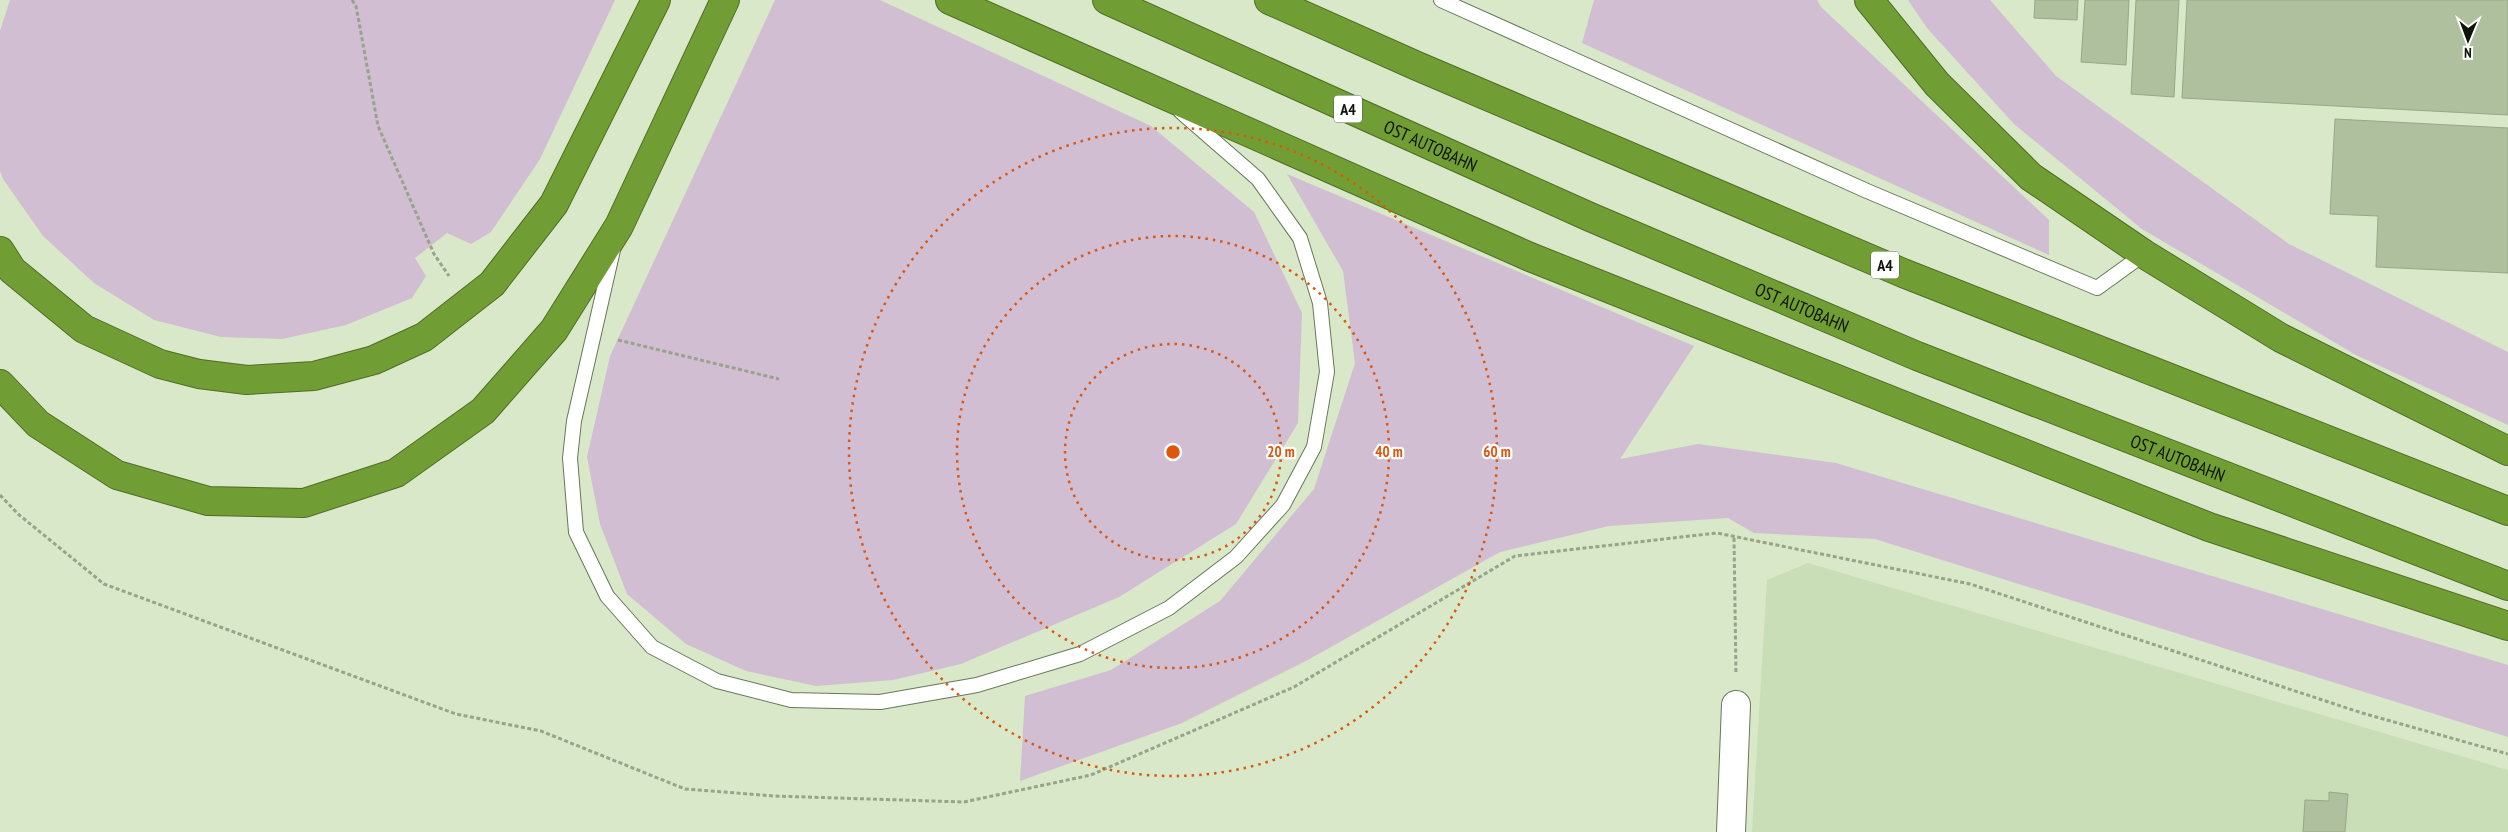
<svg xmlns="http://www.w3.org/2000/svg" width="2508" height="832" font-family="'PT Sans Narrow',sans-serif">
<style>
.built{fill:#c9ddb6}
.green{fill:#d1bed2}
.building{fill:#aec09d;stroke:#97a789}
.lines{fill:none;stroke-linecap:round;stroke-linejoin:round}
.service-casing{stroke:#69775b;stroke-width:16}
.minor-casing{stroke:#69775b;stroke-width:30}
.motorway-casing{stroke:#4f6e25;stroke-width:30}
.path{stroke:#97a38a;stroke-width:3;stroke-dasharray:4 2.5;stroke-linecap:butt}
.service{stroke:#fff;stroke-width:14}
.minor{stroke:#fff;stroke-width:28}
.motorway{stroke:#719e34;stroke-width:28}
.ring{fill:none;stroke:#dd560c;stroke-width:2.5;stroke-dasharray:2.5 5}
.labels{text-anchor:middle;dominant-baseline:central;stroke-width:4.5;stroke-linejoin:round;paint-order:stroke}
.shield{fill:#fff;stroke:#575a53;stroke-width:1}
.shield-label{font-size:16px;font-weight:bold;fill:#0f1409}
.street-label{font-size:18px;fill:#0f1409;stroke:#fff}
.centre{fill:#dd560c;stroke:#fff;stroke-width:2.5}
.ring-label{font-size:15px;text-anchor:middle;font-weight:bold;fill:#dd560c;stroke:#fff;stroke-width:4.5;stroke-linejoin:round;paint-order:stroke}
</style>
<rect width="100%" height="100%" fill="#d8e8c8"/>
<!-- built -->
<polygon class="built" points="1808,563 2508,770 2508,832 1752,832 1767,580"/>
<!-- green -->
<g class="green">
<polygon points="10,0 615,0 540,159 491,232 471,244 447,233 415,258 426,276 412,298 346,325 282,339 221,337 154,320 94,283 43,236 3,179 0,171 0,31"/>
<polygon points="775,0 880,0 1151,126 1254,212 1302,313 1298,423 1236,524 1119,597 961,664 893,680 816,686 746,671 686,644 627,594 600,524 587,457 610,356"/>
<polygon points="1594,0 1817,0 1821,7 2049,220 2049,255 1582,43"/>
<polygon points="1908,0 1990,0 2056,76 2289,244 2508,352 2508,425 2356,355 2142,229 2014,124 1927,28"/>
<polygon points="1287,174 1694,346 1620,459 1698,444 1836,463 2508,665 2508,737 1875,539 1754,533 1728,518 1609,526 1500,552 1306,661 1182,723 1020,781 1025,696 1111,670 1220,601 1314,489 1355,363 1343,271"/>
</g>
<!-- building -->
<g class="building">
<polygon points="2035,0 2078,0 2077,20 2034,18"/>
<polygon points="2085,0 2129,0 2126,65 2081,62"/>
<polygon points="2136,0 2179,0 2174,97 2131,94"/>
<polygon points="2187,0 2508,0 2508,115 2182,98"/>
<polygon points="2335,119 2508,128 2508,273 2376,267 2378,216 2330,214"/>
<polygon points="2329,792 2348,794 2345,832 2303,832 2305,800 2329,801"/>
</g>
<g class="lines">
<defs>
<g id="service">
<polyline points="1441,0 1867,191 2097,288 2144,254"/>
<polyline points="613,250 574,421 570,458 576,532 607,596 652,647 717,681 791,700 880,702 977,685 1080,654 1169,608 1236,557 1283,505 1314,447 1327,372 1320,303 1300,238 1258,179 1181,112"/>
</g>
<polyline id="minor" points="1731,832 1736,705"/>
<g id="motorway">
<polyline points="950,0 1530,257 2209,527 2508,626"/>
<path id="s1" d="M1107 0 1590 217 1917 356 2508 586"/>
<polyline points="1269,0 1417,66 1903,273 2508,511"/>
<polyline points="1869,0 1937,84 2031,177 2144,254 2281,338 2508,451"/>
<polyline points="0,251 12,270 84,329 160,364 199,374 247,380 314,376 374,360 424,337 492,284 554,204 656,0"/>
<polyline points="0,384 38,424 117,475 208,501 304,503 396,473 483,411 554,330 619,226 725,0"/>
</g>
</defs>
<!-- service casing -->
<use href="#service" class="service-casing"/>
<!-- minor casing -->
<use href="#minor" class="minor-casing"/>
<!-- motorway casing -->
<use href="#motorway" class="motorway-casing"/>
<!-- path -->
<g class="path">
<polyline points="352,0 356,6 378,126 434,254 449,276"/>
<polyline points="618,340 779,379"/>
<polyline points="0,495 18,514 104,584 456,714 541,731 685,789 774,796 964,802 1091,775 1294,687 1515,556 1717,533 1970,584 2362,713 2508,754"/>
<polyline points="1734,538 1736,674"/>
</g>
<!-- service -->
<use href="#service" class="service"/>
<!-- minor -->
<use href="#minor" class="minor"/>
<!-- motorway -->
<use href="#motorway" class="motorway"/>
</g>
<!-- distance rings -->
<g class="ring">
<circle cx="1173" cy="452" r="108"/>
<circle cx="1173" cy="452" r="216"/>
<circle cx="1173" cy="452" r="324"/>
</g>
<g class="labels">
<!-- shield labels -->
<g class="shield">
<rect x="1334" y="95.5" width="28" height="27" rx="4"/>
<rect x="1871" y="251.5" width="28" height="27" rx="4"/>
</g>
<g class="shield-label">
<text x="1348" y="109">A4</text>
<text x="1885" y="265">A4</text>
</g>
<!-- street labels -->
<g class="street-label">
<text stroke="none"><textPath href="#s1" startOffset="355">OST AUTOBAHN</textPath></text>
<text stroke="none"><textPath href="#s1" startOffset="760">OST AUTOBAHN</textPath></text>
<text stroke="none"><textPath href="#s1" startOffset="1165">OST AUTOBAHN</textPath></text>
</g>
</g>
<circle cx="1173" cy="452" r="8" class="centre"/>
<g class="ring-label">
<text x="1281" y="457">20 m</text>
<text x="1389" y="457">40 m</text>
<text x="1497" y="457">60 m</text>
</g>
<!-- north arrow -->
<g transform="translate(2468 40) rotate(181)" stroke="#ffffff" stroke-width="4" paint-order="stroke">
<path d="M0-4L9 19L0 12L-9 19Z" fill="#0f1409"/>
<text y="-8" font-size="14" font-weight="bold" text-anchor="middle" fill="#0f1409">N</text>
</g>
</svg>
